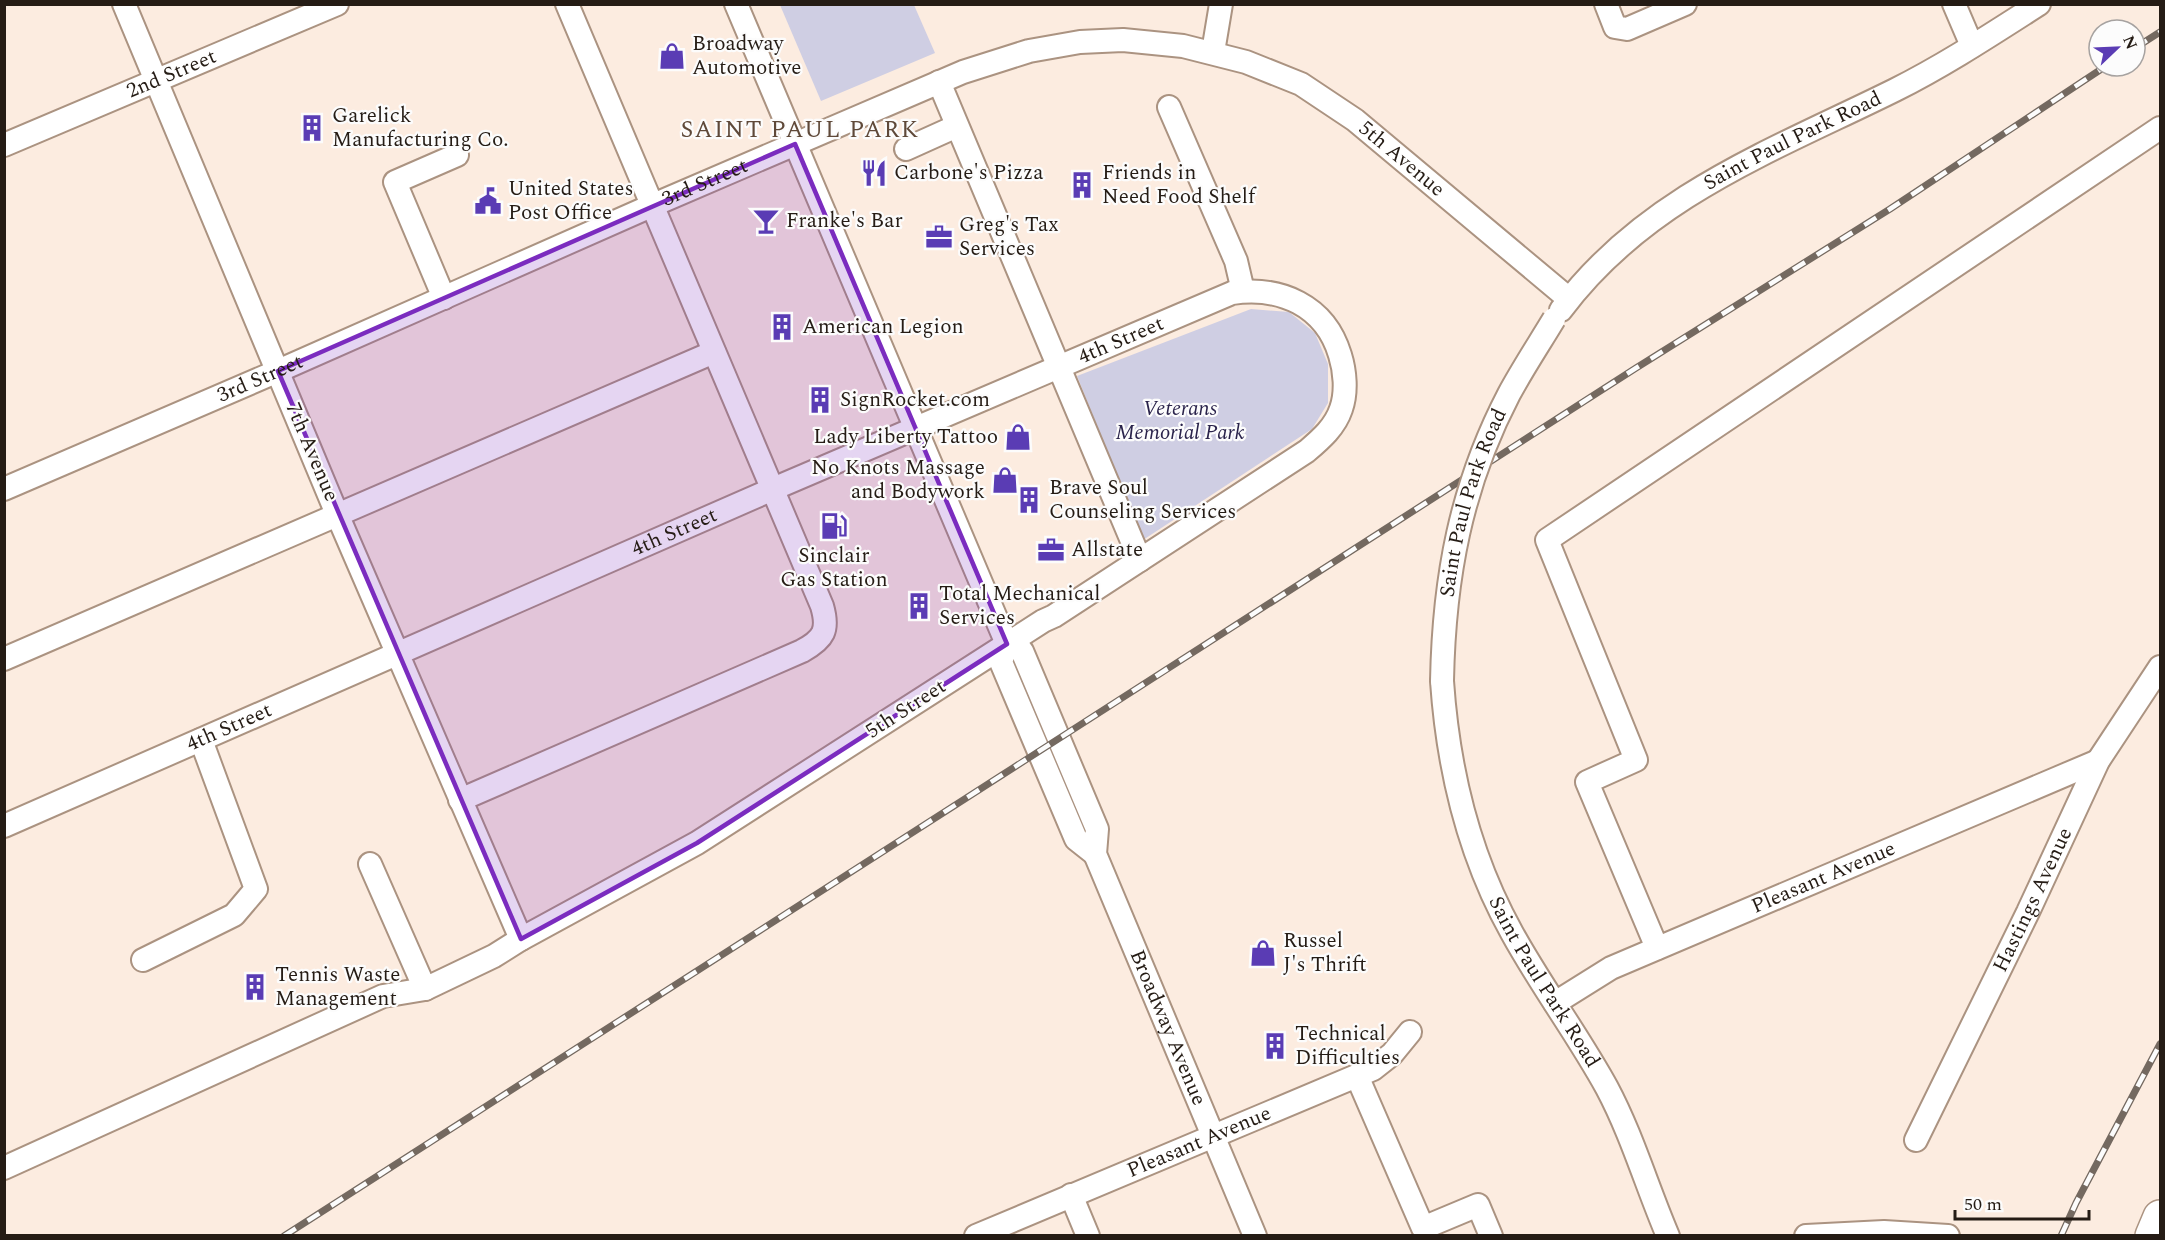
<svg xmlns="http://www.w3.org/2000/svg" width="2165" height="1240" font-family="Spectral,serif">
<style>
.green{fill:#cfcee3}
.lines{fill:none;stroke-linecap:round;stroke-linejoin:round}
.minor-casing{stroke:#ab9381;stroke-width:26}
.highway-casing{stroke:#ab9381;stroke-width:36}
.minor{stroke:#fff;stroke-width:22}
.highway{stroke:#fff;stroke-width:33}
.rail-casing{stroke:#746960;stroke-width:7}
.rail{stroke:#fcfcfc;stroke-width:4.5;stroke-dasharray:14;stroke-linecap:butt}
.minor-bridge-casing{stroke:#ab9381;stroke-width:26;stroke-linecap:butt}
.minor-bridge{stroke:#fff;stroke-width:22}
.marked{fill:#7b2cbf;fill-opacity:0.2;stroke:#7b2cbf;stroke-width:4.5;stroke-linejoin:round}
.labels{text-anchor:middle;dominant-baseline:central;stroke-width:4.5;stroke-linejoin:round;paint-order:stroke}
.poi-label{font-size:21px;fill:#251c15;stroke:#fcfcfc;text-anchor:start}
.street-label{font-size:21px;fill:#251c15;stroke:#fcfcfc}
.park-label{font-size:21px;font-style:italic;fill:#2a234b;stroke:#fcfcfc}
.quarter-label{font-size:24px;letter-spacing:1.5px;fill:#5f4939;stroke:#fcfcfc}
</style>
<rect width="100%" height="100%" fill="#fcece0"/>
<!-- green -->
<g class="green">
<polygon points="780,5 914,5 935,53 821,101"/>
<polygon points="1251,309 1289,312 1315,333 1328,364 1328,403 1312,429 1143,540 1077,376"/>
</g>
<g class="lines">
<defs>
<g id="minor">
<polyline points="736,4 1007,644 1001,662 1076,839 1095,854"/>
<polyline points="1606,4 1615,27 1627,29 1685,4"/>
<polyline points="1954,4 1972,46"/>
<polyline points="1213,52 1221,4"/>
<polyline points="939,82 1140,560"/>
<polyline points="1169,107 1236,261 1243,291"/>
<path id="s1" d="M4 145 337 4"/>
<polyline points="906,149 957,126"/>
<polyline points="444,298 395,182 457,155"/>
<path id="s2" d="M1561 310C1645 197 1774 150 1895 90 1945 65 1992 34 2039 4"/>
<path id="s3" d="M4 489 278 371 651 206 963 72 1029 51 1080 42 1123 40 1183 46 1246 62 1301 84 1355 120 1569 299"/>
<path id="s4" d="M1007 644 1022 651 1097 829 1095 854 1255 1236"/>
<polyline points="4,659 714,352"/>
<path id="s5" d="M1442 681C1448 768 1469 856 1512 933 1541 986 1578 1035 1607 1088 1632 1135 1647 1187 1668 1236"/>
<path d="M460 800 802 651C824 639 829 630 822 606L567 4"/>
<path id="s6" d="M4 826 773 489 1232 293C1280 286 1325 305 1340 355 1345 371 1347 392 1341 409 1335 427 1321 439 1307 451L1054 616 1043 621 697 843 521 939 337 514 124 4"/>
<polyline points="370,864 425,989 494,956 521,939"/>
<polyline points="1657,948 1587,782 1636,760 1547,540 2160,128"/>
<polyline points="143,960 234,915 256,889 201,740"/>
<path id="s7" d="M1555 1003 1611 968 2098 761"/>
<polyline points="1357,1076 1423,1228 1478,1205 1491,1236"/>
<path id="s8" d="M1916 1140 2028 912 2098 761 2160 667"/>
<polyline points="4,1168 383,996 425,989"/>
<polyline points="1071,1195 1088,1236"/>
<path id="s9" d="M976 1236 1373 1069 1392 1054 1410 1032"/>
<polyline points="1806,1236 1884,1232 1948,1236"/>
</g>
<polyline id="highway" points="2152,1236 2160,1217"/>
</defs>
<!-- minor casing -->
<use href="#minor" class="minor-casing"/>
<!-- highway casing -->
<use href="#highway" class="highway-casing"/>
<!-- minor -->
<use href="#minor" class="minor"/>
<!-- highway -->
<use href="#highway" class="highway"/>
<defs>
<g id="rail">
<polyline points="2135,48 2160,32"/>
<polyline points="284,1236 1636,368 1890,209 2106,66"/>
<polyline points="2061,1236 2076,1203 2160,1044"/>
</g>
</defs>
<!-- rail casing -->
<use href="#rail" class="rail-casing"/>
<!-- rail -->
<use href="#rail" class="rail"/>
<defs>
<g id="minor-bridge">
<path id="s10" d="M1442 681C1444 577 1461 486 1509 394 1523 368 1539 344 1554 319"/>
</g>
</defs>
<!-- minor-bridge casing -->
<use href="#minor-bridge" class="minor-bridge-casing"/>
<!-- minor-bridge -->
<use href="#minor-bridge" class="minor-bridge"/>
</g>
<!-- marked area -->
<path class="marked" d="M795 144 1007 644 697 843 521 939 278 371Z"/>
<!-- icons -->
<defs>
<symbol id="shop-bare" viewBox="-9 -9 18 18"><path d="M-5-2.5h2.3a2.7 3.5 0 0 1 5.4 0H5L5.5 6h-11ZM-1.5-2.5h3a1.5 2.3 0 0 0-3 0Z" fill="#5a3cb4" stroke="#fcfcfc" stroke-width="2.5" paint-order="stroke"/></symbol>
<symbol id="building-bare" viewBox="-9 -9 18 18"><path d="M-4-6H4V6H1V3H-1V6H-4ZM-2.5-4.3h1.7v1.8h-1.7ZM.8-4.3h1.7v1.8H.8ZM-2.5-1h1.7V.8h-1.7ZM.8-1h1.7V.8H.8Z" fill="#5a3cb4" stroke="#fcfcfc" stroke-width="2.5" paint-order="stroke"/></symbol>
<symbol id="restaurant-bare" viewBox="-9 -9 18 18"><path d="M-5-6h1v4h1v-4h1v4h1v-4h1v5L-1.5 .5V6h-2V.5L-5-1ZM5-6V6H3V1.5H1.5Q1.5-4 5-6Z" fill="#5a3cb4" stroke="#fcfcfc" stroke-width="2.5" paint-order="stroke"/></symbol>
<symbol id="civic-bare" viewBox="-9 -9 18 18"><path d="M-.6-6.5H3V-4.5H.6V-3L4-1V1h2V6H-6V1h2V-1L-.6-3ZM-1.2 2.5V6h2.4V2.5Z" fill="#5a3cb4" stroke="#fcfcfc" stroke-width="2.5" paint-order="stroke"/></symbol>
<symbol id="bar-bare" viewBox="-9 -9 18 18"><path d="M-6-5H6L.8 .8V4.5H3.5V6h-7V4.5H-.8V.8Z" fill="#5a3cb4" stroke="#fcfcfc" stroke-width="2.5" paint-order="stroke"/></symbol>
<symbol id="office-bare" viewBox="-9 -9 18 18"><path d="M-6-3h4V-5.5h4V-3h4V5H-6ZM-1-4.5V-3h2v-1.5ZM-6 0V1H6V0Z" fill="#5a3cb4" stroke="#fcfcfc" stroke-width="2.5" paint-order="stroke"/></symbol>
<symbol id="fuel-bare" viewBox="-9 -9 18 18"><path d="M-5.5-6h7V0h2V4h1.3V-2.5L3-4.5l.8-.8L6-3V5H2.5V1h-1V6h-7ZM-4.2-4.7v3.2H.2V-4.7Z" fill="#5a3cb4" stroke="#fcfcfc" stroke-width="2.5" paint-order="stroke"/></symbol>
</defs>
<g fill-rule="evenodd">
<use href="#shop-bare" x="653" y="37" width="38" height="38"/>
<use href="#building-bare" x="293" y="109" width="38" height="38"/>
<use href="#restaurant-bare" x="855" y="154" width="38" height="38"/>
<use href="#building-bare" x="1063" y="166" width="38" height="38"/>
<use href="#civic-bare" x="469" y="182" width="38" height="38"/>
<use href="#bar-bare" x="747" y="202" width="38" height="38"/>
<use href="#office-bare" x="920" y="218" width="38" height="38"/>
<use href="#building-bare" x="763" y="308" width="38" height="38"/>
<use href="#building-bare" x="801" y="381" width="38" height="38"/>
<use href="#shop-bare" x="999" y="418" width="38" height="38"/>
<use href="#shop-bare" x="986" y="461" width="38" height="38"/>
<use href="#building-bare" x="1010" y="481" width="38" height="38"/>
<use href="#fuel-bare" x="815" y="507" width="38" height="38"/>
<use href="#office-bare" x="1032" y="531" width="38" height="38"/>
<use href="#building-bare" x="900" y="587" width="38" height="38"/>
<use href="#shop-bare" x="1244" y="934" width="38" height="38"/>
<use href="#building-bare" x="236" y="968" width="38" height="38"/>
<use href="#building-bare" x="1256" y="1027" width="38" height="38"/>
</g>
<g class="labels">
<!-- poi labels -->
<g class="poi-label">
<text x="692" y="44">Broadway<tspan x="692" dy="24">Automotive</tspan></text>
<text x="332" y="116">Garelick<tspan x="332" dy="24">Manufacturing Co.</tspan></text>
<text x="894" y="173">Carbone's Pizza</text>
<text x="1102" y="173">Friends in<tspan x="1102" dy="24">Need Food Shelf</tspan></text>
<text x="508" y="189">United States<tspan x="508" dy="24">Post Office</tspan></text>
<text x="786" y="221">Franke's Bar</text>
<text x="959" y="225">Greg's Tax<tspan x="959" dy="24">Services</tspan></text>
<text x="802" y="327">American Legion</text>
<text x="840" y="400">SignRocket.com</text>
<text x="998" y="437" text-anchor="end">Lady Liberty Tattoo</text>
<text x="985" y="468" text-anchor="end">No Knots Massage<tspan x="985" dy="24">and Bodywork</tspan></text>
<text x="1049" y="488">Brave Soul<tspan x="1049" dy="24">Counseling Services</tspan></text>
<text x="1071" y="550">Allstate</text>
<text x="834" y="556" text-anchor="middle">Sinclair<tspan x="834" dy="24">Gas Station</tspan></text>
<text x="939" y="594">Total Mechanical<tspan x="939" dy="24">Services</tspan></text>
<text x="1283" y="941">Russel<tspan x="1283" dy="24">J's Thrift</tspan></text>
<text x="275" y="975">Tennis Waste<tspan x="275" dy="24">Management</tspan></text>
<text x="1295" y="1034">Technical<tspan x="1295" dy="24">Difficulties</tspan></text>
</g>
<!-- street labels -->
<g class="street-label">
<text stroke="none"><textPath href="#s1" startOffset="182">2nd Street</textPath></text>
<text stroke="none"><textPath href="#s2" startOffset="290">Saint Paul Park Road</textPath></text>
<text stroke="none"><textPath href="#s3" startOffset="1520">5th Avenue</textPath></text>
<text stroke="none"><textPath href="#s3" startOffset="765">3rd Street</textPath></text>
<text stroke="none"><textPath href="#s6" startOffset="1218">4th Street</textPath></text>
<text stroke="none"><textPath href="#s3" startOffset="279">3rd Street</textPath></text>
<text transform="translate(312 452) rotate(67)">7th Avenue</text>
<text stroke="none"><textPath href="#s10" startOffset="182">Saint Paul Park Road</textPath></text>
<text stroke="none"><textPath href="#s6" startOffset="732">4th Street</textPath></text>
<text transform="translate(906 709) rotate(-33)">5th Street</text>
<text stroke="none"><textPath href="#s6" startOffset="246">4th Street</textPath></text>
<text stroke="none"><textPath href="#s7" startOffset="297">Pleasant Avenue</textPath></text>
<text stroke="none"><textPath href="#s8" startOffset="267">Hastings Avenue</textPath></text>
<text stroke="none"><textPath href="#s5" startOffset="322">Saint Paul Park Road</textPath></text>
<text stroke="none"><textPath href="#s4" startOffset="423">Broadway Avenue</textPath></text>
<text stroke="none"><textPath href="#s9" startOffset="242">Pleasant Avenue</textPath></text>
</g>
<!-- park labels -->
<g class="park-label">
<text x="1180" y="409">Veterans<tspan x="1180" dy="24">Memorial Park</tspan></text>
</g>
<!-- quarter labels -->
<g class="quarter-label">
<text x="800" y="130">SAINT PAUL PARK</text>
</g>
</g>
<!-- border -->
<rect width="2165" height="1240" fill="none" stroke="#251c15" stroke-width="12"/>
<!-- north arrow -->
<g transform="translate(2117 48) rotate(67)"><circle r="28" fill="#fcfcfc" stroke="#a6a2a0" stroke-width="1.5"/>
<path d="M0-4.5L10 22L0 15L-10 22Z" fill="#5a3cb4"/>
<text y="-9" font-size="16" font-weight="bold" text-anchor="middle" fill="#251c15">N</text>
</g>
<!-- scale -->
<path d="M1955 1210v9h134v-9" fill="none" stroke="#251c15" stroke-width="3"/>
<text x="1964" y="1210" font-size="18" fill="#251c15" stroke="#fcfcfc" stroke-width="4.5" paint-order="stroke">50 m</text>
</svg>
